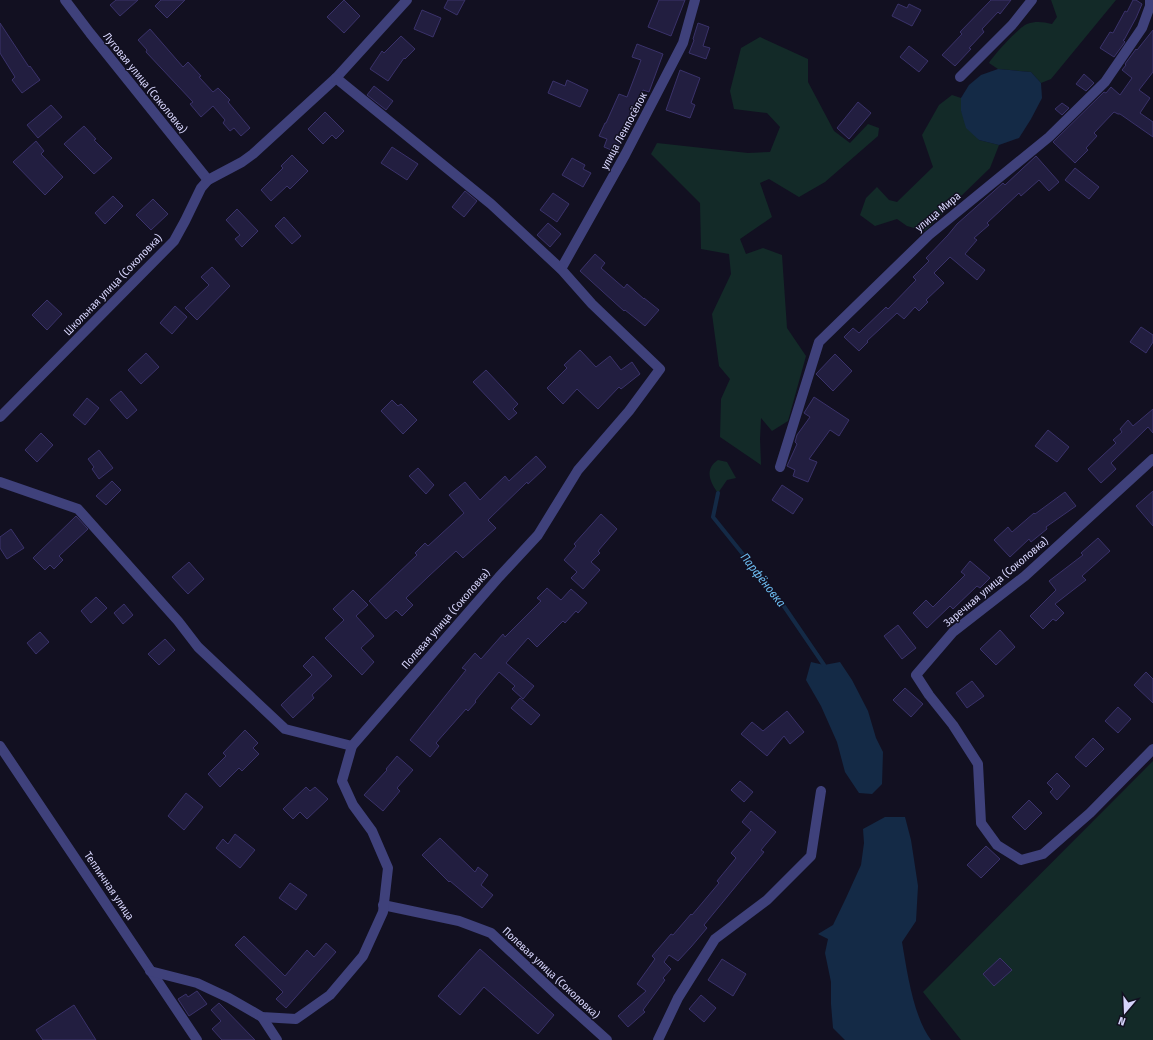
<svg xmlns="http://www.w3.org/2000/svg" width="1153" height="1040" font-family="'Fira Sans Condensed',sans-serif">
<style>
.green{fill:#132a28}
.water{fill:#142a46}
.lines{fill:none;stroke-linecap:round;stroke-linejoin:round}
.stream{stroke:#142a46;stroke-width:4}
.building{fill:#221e40;stroke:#3a326a}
.minor{stroke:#3f417b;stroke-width:10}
.labels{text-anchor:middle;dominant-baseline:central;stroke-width:3;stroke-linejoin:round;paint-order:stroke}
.street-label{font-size:11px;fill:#d6d4fb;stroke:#121021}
.water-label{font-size:12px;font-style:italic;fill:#6cbbf0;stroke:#121021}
</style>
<rect width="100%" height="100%" fill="#121021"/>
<!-- green -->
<g class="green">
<path d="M1051 0H1116L1051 79 1041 83 1031 72 998 69 989 63C994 55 1019 27 1027 24 1036 21 1043 22 1052 24L1057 17Z"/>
<polygon points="760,37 808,59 808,82 834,131 850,143 868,124 879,128 878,136 825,182 799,197 769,179 760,183 772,217 740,239 746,254 763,248 782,255 787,328 806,356 788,421 772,431 761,418 760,439 761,465 720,437 721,399 730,379 719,366 712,314 731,274 729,254 701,249 700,203 651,154 657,143 748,153 770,152 780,127 767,113 734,109 730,91 741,48"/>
<polygon points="952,95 961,98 961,111 979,140 999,145 990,168 925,231 907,226 897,219 875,226 860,215 866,198 877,187 889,200 897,202 933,167 922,135 939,105"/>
<path d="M718 460 727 462 736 478 727 480 718 493C710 482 704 469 718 460Z"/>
<polygon points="1153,761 1153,1040 961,1040 923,992"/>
</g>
<!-- water -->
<g class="water">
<polygon points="998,69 1031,72 1041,83 1042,98 1031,119 1019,138 999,145 979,140 966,128 961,111 961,98 969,85 981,75"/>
<polygon points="811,662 824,665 840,662 852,680 868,711 876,738 883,752 882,784 872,794 859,793 845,772 837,742 821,706 806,680"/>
<path d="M885 817H905L911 840 918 886 916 921 902 942C907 971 913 1016 931 1040H845L833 1028 831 1004V982L825 953 828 939 818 934 833 925 846 898 861 865 864 843 863 829Z"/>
</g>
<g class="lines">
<!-- stream -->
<polyline class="stream" points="718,493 713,517 779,599 824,665"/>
</g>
<!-- building -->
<g class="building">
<polygon points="116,0 138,0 120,16 110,5"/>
<polygon points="161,0 185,0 167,18 155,6"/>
<polygon points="344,0 360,16 344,33 327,17"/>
<polygon points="448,0 465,0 457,15 444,8"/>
<polygon points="659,0 685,0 671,36 648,27"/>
<polygon points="991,0 1011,0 1000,14 998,12 982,29 984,32 969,48 971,49 955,66 942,55 962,34 960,32"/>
<polygon points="1133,0 1136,0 1142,4 1136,18 1124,40 1123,40 1125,42 1114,57 1100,48 1110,32 1113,33 1125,11 1127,12"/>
<polygon points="898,4 907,8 909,4 921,10 912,26 892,16"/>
<polygon points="422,10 441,18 433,37 414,29"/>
<polygon points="0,23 29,67 30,66 40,80 22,93 12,80 15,77 0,53"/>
<polygon points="698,23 709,27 703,46 710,48 706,59 689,53 694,40 693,39"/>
<polygon points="150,29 183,67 188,62 201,76 199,77 213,92 218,88 230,100 228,102 250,128 241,136 234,128 230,131 223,123 225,120 213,106 201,117 190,104 193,102 146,52 147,50 138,40"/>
<polygon points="1153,30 1153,72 1139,90 1150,98 1140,113 1153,122 1153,137 1120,114 1118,114 1114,112 1094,133 1097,136 1086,148 1088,150 1075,163 1053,142 1104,92 1106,93 1111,87 1120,95 1132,78 1122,70 1126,65 1125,64 1136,49 1137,50"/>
<polygon points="401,36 415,49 405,59 404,58 388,81 370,69 382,51 384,53"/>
<polygon points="637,44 663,54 649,92 643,90 616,152 604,147 607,139 599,136 605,123 606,123 619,94 627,97 641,60 632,57"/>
<polygon points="909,46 928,61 919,72 900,57"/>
<polygon points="680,70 700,78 691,103 695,105 690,118 666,110"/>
<polygon points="1084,74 1094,83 1086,91 1076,84"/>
<polygon points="567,80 588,90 580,107 548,93 553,81 565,86"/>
<polygon points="374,86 393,101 386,110 367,95"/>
<polygon points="858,102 871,113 849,139 837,128"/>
<polygon points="1062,103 1069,108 1062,115 1055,109"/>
<polygon points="51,105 62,117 38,138 27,125"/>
<polygon points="325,112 344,131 336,139 332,135 323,144 308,129"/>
<polygon points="84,126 96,139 94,140 112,158 94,174 64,144"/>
<polygon points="36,141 44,151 41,154 63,177 45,195 13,162"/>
<polygon points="392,147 418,164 407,180 381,163"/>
<polygon points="292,155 308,171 290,189 287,186 271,201 261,190 283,168 281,166"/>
<polygon points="1036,156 1059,182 1049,191 1039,180 1021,196 1019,193 987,223 989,225 974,238 977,240 965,254 985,270 977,280 950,257 934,273 944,283 926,300 928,302 919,311 915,307 904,319 897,313 867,341 868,342 859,351 844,337 853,328 859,333 886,307 888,309 916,280 913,277 929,261 926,258 948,235 957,224 1003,183 1005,185"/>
<polygon points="572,158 585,165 583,169 591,173 583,187 562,175"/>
<polygon points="1075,168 1099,187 1089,199 1065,180"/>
<polygon points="465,191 477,201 464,217 452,207"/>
<polygon points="553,193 569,204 557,222 540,210"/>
<polygon points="113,196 123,206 105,224 95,213"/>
<polygon points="153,199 168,214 151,230 136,215"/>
<polygon points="237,209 258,231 242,247 235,239 240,235 226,220"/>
<polygon points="284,217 301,236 292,244 275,226"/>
<polygon points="548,223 561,234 550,247 537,235"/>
<polygon points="595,254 605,263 601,268 624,288 627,284 644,299 644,298 659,310 645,326 625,310 624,311 580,271"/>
<polygon points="212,267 230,286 197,320 185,308 209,285 201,277"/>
<polygon points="47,300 62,314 47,330 32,315"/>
<polygon points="175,306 187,317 172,334 160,323"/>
<polygon points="1141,327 1153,335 1153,342 1146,353 1130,342"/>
<polygon points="580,350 596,367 610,356 621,370 632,362 640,374 621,389 619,387 598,409 577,389 563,404 547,388 567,368 564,365"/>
<polygon points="146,353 159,367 141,384 128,370"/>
<polygon points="835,354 852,371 833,391 816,374"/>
<polygon points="486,370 518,404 513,409 517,413 509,420 473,382"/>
<polygon points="121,391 137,410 127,419 110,400"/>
<polygon points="814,397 849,420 839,436 830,430 809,459 817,462 808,482 793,476 795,470 787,466 797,444 795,442 797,435 810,417 804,413"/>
<polygon points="87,398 99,408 85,425 73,415"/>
<polygon points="392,400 398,406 401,404 417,420 403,434 381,411"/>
<polygon points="1153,409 1153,433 1148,427 1111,463 1116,469 1101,483 1088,469 1116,443 1113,440 1122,432 1120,429 1128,420 1133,426"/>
<polygon points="1048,430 1069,447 1057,462 1035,446"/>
<polygon points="41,433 53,445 37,462 25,450"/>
<polygon points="99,450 113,468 99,479 92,469 94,467 88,459"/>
<polygon points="536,456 546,467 528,484 527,482 488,520 496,528 463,558 456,551 429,576 406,598 413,605 402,616 396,610 386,619 369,601 417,555 415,553 425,543 428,546 464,513 449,495 465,482 480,500 505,476 509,481"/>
<polygon points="418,468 434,485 426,494 409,476"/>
<polygon points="112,481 121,490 106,505 96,496"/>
<polygon points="782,485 803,499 793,514 772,500"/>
<polygon points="1153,491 1153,526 1136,506"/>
<polygon points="1065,492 1076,506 1046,527 1047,529 1031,542 1029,539 1010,557 994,540 1008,527 1012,532 1034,513 1035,514"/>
<polygon points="601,514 617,529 598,551 600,553 591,562 600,570 583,589 571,578 577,572 564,560 576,546 574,544"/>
<polygon points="76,516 88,529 59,556 63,560 54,569 50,565 45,570 33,558"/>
<polygon points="11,529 24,548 7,559 0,548 0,537"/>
<polygon points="1098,538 1110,551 1082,576 1086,580 1055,604 1064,613 1056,621 1053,619 1043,629 1030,616 1056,590 1049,581 1083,555 1081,553"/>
<polygon points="970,561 990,578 980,588 977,586 953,609 950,606 927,628 913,613 926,600 933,607 965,575 961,572"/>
<polygon points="189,562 204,579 188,594 172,577"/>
<polygon points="547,588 561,600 571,589 587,603 578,613 576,611 565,623 563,621 537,647 528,638 506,663 534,686 523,699 512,689 515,686 499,672 475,701 476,702 468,711 466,709 436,743 439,746 430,757 410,740 466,670 462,668 475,653 481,659 503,634 505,637 541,601 537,598"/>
<polygon points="353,590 368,605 356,616 374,636 361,648 374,662 362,675 325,638 344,620 333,609"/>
<polygon points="96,597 107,608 91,623 81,611"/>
<polygon points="124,604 133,615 123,624 114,613"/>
<polygon points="898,625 916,648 902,659 884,636"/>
<polygon points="1000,630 1015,647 996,665 980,649"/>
<polygon points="40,632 49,642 36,654 27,643"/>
<polygon points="165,639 175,650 159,665 148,654"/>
<polygon points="313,656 332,676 312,695 314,698 293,718 281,705 312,675 303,666"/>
<polygon points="1146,672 1153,679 1153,703 1134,685"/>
<polygon points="972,681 984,696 967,708 956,693"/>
<polygon points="905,688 923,704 911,717 893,700"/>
<polygon points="520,698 540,715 531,725 511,708"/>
<polygon points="1118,707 1131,719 1118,733 1105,721"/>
<polygon points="787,711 804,732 790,744 784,736 767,756 741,734 752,722 763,731"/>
<polygon points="245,730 258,743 253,748 259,754 242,771 239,768 220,787 208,774 226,756 223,753"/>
<polygon points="1093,738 1104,749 1086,767 1075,757"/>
<polygon points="397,756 413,770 397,788 400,791 383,811 364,795 387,770 386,769"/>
<polygon points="1057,773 1070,786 1057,800 1050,792 1053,789 1047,783"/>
<polygon points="740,781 753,792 744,802 731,790"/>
<polygon points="306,787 310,791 315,787 328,799 307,819 300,812 293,819 283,809"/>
<polygon points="186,793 203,807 184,830 168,816"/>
<polygon points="1029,800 1042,813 1025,830 1012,817"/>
<polygon points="751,811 776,832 761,850 764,852 704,925 707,928 691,947 678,961 669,955 664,962 671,969 663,978 665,980 643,1010 645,1012 628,1027 618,1016 646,991 637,984 655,959 652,956 671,934 673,935 691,914 692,915 719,883 717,881 736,858 731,853 751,830 742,822"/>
<polygon points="235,834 255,850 240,868 216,848 223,839 228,844"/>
<polygon points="440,838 475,872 478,867 488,875 481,885 493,895 482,908 450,881 449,882 422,855"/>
<polygon points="986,846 1000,859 981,878 967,865"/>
<polygon points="290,883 307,895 296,910 279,898"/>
<polygon points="244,936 285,976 307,950 314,957 326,943 336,952 286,1008 276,999 283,992 235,945"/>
<polygon points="480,949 554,1015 538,1034 484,987 460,1015 438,996"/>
<polygon points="1000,958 1012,970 994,986 983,974"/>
<polygon points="722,959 746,974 733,996 708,980"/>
<polygon points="197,991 207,1004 189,1016 178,999 186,994 188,997"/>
<polygon points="701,995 716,1008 704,1022 689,1009"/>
<polygon points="219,1003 255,1040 222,1040 212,1029 221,1021 211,1010"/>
<polygon points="74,1005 96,1040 43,1040 36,1030"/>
</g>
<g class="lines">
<!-- minor -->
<g class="minor">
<polyline points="65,0 90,33 208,180"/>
<polyline points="960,77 1012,25 1032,0"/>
<polyline points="561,269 625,155 683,43 695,0"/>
<polyline points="0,417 174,241 185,221 201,188 208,180 242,162 253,154 336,78 407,0"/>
<polyline points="1153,459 1025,576 953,632 916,675 929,695 953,725 978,764 981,823 997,845 1021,860 1043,854 1090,813 1153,749"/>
<polyline points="780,467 819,342 929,235 1049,137 1105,82 1142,28 1150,6 1150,0"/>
<polyline points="0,482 78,509 178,621 198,647 285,729 352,746"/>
<polyline points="0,746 197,1040"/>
<polyline points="383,905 459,921 491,933 557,995 607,1040"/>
<polyline points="150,971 197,983 229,998 262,1017 296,1019 330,995 363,956 383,912 388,868 372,831 353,805 342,781 352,746 499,577 538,535 578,470 629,411 660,369 592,304 561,269 491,204 336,78"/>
<polyline points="262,1017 277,1040"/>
<polyline points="658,1040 678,998 715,939 767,900 811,856 821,791"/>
</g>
</g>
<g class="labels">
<!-- street labels -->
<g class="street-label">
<text transform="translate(145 83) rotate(51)">Луговая улица (Соколовка)</text>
<text transform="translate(624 131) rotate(-62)">улица Ленпосёлок</text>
<text transform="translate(938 212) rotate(-40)">улица Мира</text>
<text transform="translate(113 285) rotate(-46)">Школьная улица (Соколовка)</text>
<text transform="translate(996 582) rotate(-40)">Заречная улица (Соколовка)</text>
<text transform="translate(446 619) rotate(-49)">Полевая улица (Соколовка)</text>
<text transform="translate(109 886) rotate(56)">Тепличная улица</text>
<text transform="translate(551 973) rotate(43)">Полевая улица (Соколовка)</text>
</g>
<!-- water labels -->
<g class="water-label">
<text transform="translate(763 580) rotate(52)">Парфёновка</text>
</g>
</g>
<!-- north arrow -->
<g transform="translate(1125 1012) rotate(199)" stroke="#121021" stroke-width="3" paint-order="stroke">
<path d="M0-3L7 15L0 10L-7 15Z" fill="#d6d4fb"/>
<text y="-6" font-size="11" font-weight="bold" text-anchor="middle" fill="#d6d4fb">N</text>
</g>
</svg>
